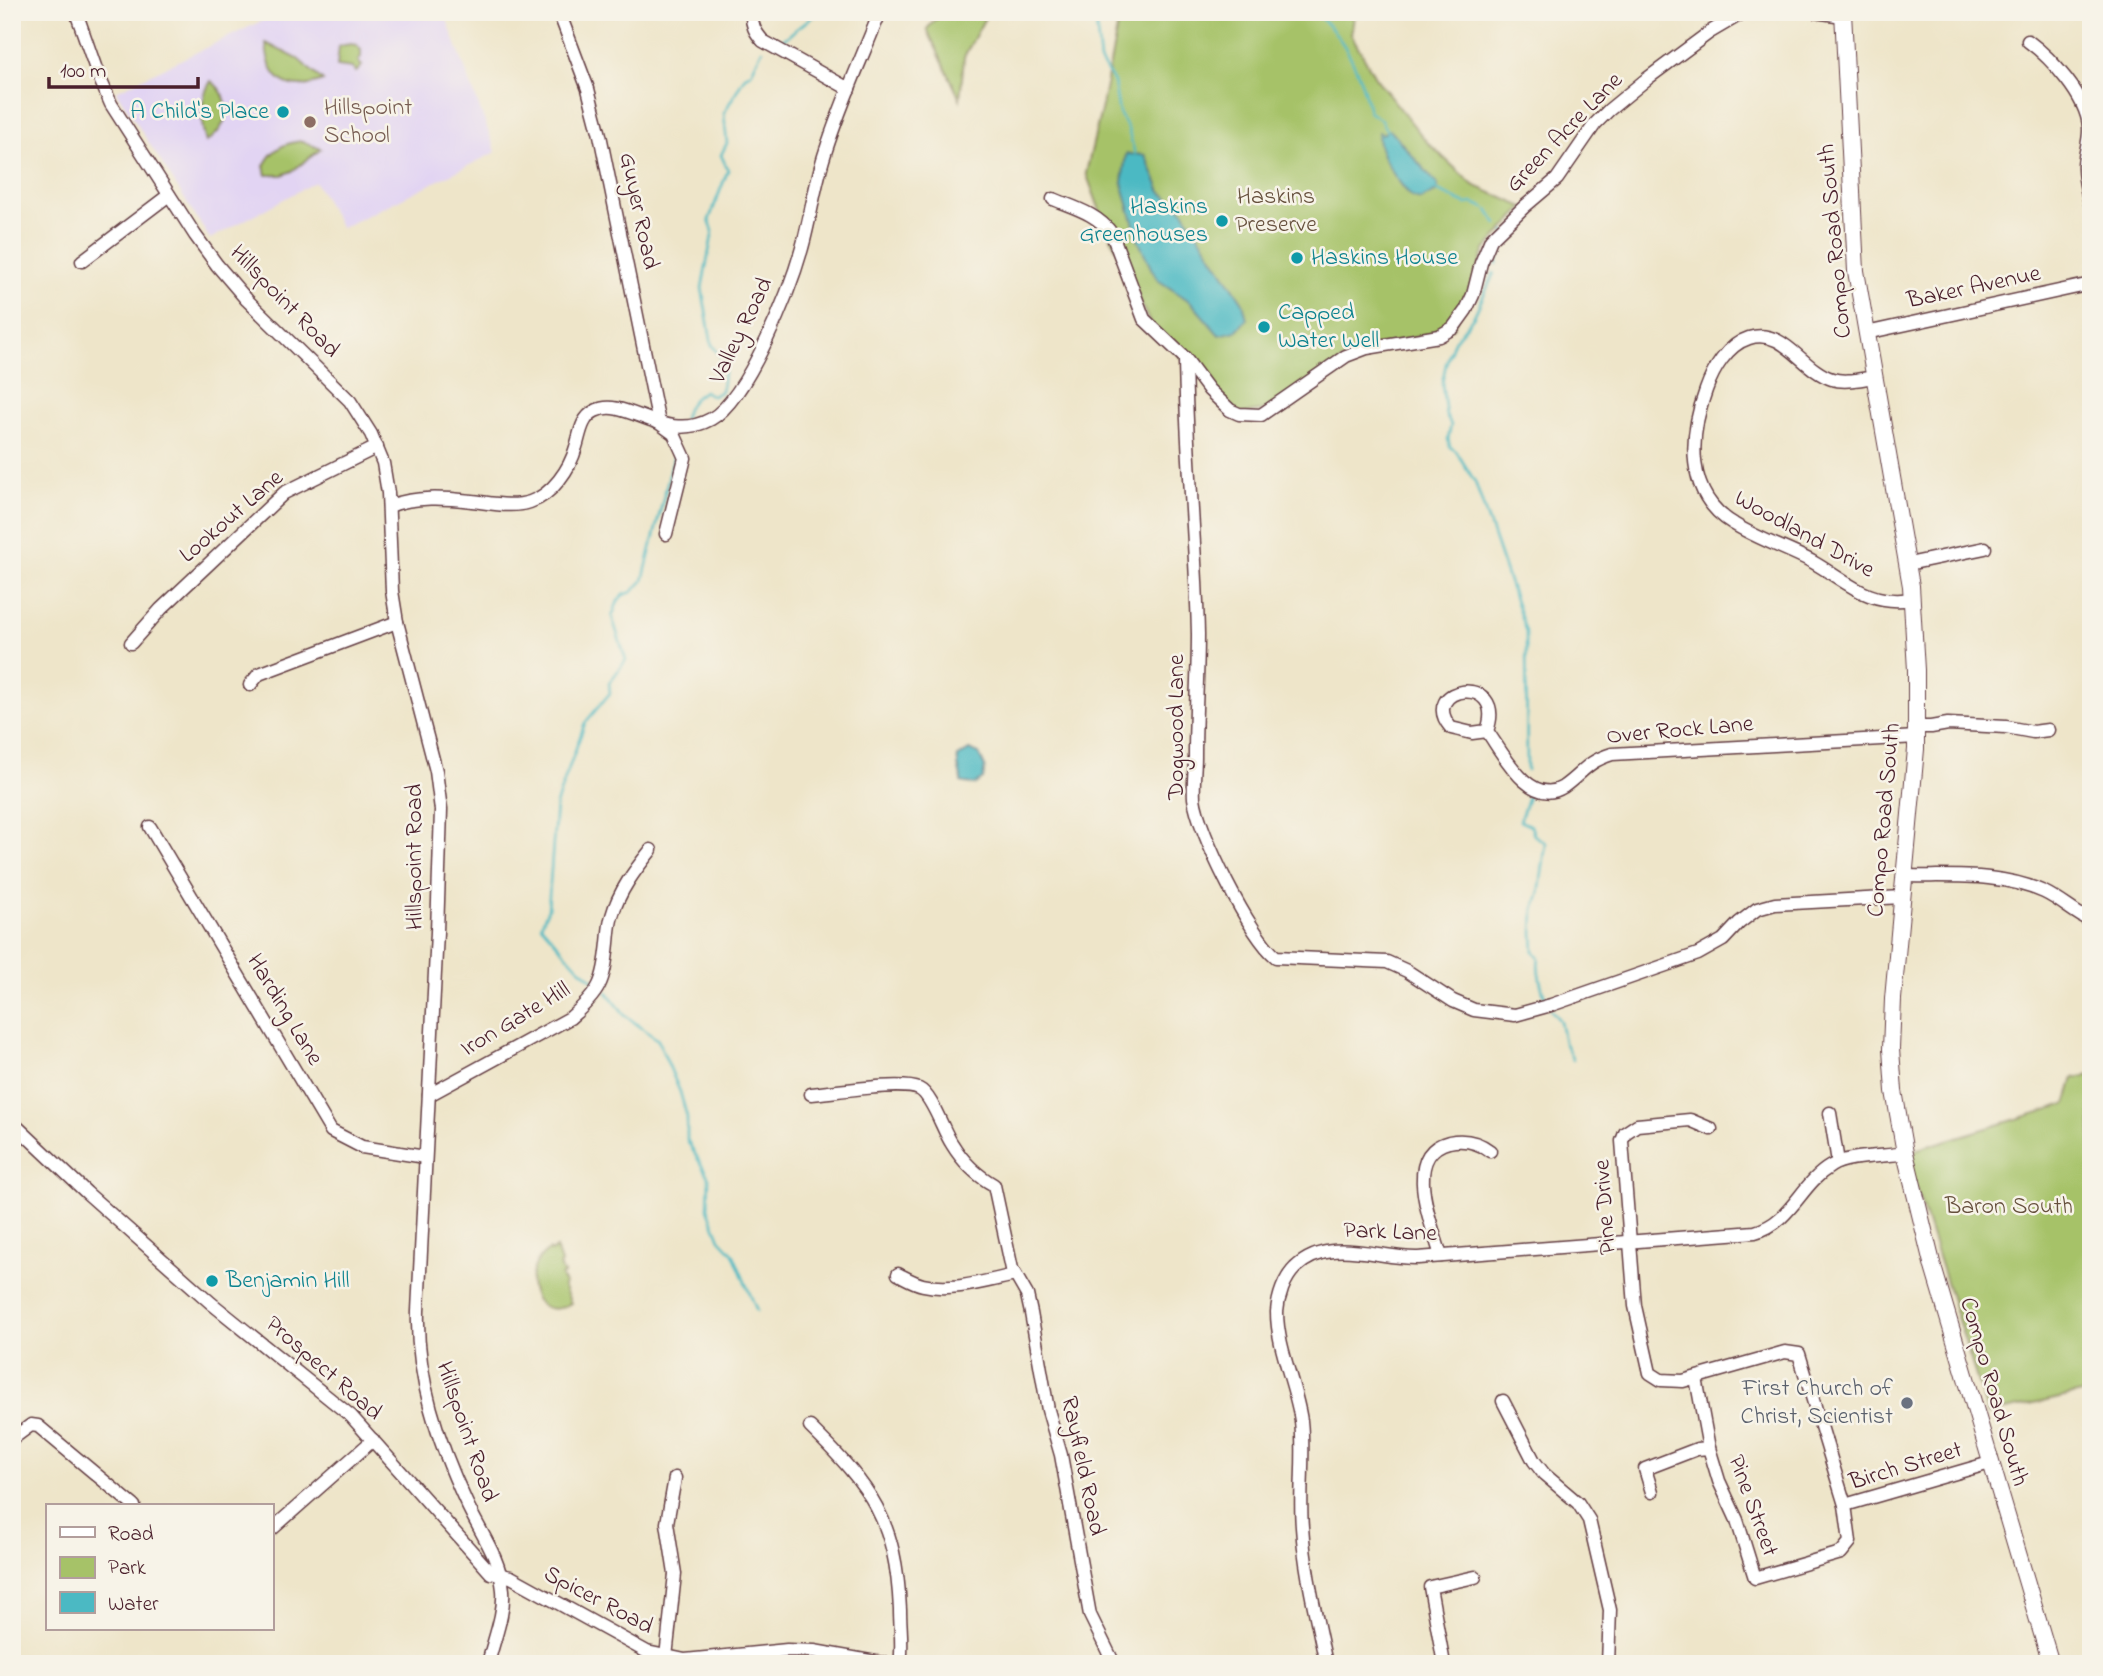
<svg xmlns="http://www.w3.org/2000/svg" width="2103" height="1676" font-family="'Indie Flower',sans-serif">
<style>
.built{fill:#e2d4f3}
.green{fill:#a6c268;stroke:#78704a;stroke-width:2}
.water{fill:#4bb9c3;stroke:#4a6c77;stroke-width:2}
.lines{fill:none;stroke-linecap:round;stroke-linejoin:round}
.stream{stroke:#4bb9c3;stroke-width:2.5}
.minor-casing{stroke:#633d43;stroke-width:15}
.major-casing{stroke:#633d43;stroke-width:18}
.minor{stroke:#fff;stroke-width:12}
.major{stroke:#fff;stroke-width:16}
.culture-dot{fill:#0f9aa8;stroke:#f7f3e8;stroke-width:2.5}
.education-dot{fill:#8d6e63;stroke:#f7f3e8;stroke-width:2.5}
.worship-dot{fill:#6b7280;stroke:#f7f3e8;stroke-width:2.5}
.labels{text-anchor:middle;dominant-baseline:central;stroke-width:5;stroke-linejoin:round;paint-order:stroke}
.education-label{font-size:24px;fill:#785e54;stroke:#f7f3e8;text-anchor:start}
.culture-label{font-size:24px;fill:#0d838f;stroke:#f7f3e8;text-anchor:start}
.street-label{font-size:24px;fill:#4a1f2b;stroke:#f7f3e8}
.park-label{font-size:24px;fill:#66503d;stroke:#f7f3e8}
.worship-label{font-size:24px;fill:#5b616d;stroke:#f7f3e8;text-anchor:end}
</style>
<rect width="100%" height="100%" fill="#f7f3e8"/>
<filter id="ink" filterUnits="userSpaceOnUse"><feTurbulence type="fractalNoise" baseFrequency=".0143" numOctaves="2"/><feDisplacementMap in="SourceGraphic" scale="14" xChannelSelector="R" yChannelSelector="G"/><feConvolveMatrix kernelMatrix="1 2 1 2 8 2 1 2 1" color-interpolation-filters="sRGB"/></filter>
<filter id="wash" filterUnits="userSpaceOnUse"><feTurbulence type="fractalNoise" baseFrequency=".00686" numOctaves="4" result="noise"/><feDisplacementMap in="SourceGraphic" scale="28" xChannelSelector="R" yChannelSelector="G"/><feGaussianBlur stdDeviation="1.57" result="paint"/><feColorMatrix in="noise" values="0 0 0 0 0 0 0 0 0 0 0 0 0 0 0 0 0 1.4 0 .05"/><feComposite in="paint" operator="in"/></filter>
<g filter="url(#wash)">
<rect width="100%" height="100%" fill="#eee5c9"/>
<!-- built -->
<polygon class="built" points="280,12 444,12 496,152 341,228 315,182 210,239 116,91"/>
<!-- green -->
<g class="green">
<polygon points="942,12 988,12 964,57 960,99 927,29"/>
<polygon points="1120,12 1355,12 1351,34 1375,77 1427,142 1473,185 1524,207 1485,250 1453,328 1355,352 1270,410 1239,414 1152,328 1105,224 1086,173 1102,106"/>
<path d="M266 43 298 59 323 81C288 94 268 81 266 43Z"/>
<polygon points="350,44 357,45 361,50 361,57 358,61 362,66 356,72 352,68 337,66 339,46"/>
<path d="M211 81C234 98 230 127 206 142 200 124 200 97 211 81Z"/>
<path d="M302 141 321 149 292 171 282 175H266L264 166C272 149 284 143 302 141Z"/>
<polygon points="2091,1075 2091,1391 1988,1414 1905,1153 2066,1104 2074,1078"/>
<path d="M556 1248 561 1263 559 1266 564 1274 561 1276 565 1284 563 1286 571 1303C534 1326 515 1273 549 1250L551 1252Z"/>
</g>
<!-- water -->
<g class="water">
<path d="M1390 130 1438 185 1437 191 1420 200 1412 197C1399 184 1374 150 1379 132L1382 134Z"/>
<polygon points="1126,154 1145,155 1161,192 1181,208 1243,303 1247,319 1236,331 1219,335 1191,302 1158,280 1151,268 1138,240 1122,182"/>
<path d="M969 750 979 754 985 767 983 779 974 785 961 782C962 773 956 766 958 757Z"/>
</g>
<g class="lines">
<!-- stream -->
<g class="stream">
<polyline points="1095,12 1100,61 1114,82 1119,113 1128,129 1135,154"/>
<path d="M1313 12C1345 35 1362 75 1369 112L1380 119 1388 133"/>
<polyline points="779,43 818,12"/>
<polyline points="1436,190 1466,204 1473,203 1485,208"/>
<polyline points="1488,210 1497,224"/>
<polyline points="1497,264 1500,248 1511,238 1505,232"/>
<polyline points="1494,273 1474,316 1454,341 1446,364 1442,383 1446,416 1451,425 1448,439 1450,447 1456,451 1475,482 1526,632 1527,770"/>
<path d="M684 419C687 405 692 399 704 391L713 396 720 392C725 383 722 374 726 364L712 345 702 288 713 231 709 220 728 170 721 155 727 143 724 113 745 76 751 73 762 50"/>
<path d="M1528 796 1520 821 1531 826 1534 835 1546 843 1539 895 1534 909 1533 933 1534 952 1539 958C1536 967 1542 990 1546 999"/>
<polyline points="597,983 578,967 541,925 548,909 556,804 585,723 610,693 609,683 626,660 612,617 618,601 623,595 632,592 643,581 674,455"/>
<polyline points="607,992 626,1016 658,1040 680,1092 687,1117 687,1140 709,1178 708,1209 720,1239 733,1253 757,1311"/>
<polyline points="1551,1010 1560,1021 1564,1042 1573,1060"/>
</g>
</g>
</g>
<g filter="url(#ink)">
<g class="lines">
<defs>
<g id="minor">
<path d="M76 12 97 72 111 104 195 235 217 265 247 300 350 401 371 434 383 463 388 493 392 591 397 622 436 771 441 810 437 932 418 1311C416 1377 438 1442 466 1502 479 1531 500 1557 503 1590 505 1614 493 1641 488 1664"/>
<polyline points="559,12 588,89 600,135 659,423 674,434 685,458 666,534"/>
<path d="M752 12C751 25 755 32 763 41L849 89"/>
<polyline points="1815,12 1843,16"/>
<path d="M2028 41C2051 58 2087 97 2089 127 2090 139 2085 152 2084 164 2083 178 2088 194 2091 207"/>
<path d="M1053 199C1075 208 1098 214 1112 234L1144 319 1185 358 1209 390 1230 410 1239 414 1261 415 1346 356 1367 348 1439 336 1453 328 1466 310 1473 295 1481 263 1491 239 1524 207 1557 179 1595 124 1609 110 1648 78 1710 32 1744 12"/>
<polyline points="82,261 169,195"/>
<polyline points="1866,333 2091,284"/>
<path d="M1185 358C1186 450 1196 542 1198 634 1198 674 1195 715 1195 756 1195 769 1193 784 1194 798 1198 832 1250 936 1276 957L1387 962 1407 971 1453 1001 1474 1010 1515 1015 1551 1005 1698 954 1723 940 1739 923 1757 909 1775 904 1902 897"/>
<path d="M1874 377C1860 379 1845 383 1832 379 1802 370 1784 327 1749 338 1727 345 1713 370 1706 390 1689 436 1685 495 1734 524 1758 539 1786 548 1811 561 1847 581 1867 606 1912 599"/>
<path d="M389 506C416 496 444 498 472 501 491 503 512 508 530 502 552 495 570 469 576 447 580 435 581 418 595 411 626 395 664 445 711 419 748 398 790 290 802 248 811 216 815 182 826 150 841 103 862 58 880 12"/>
<polyline points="1908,564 1985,548"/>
<polyline points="131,643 161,609 284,493 377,447"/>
<polyline points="250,685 259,674 397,622"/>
<polyline points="1917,727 1931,727 1948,724 2006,727 2033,732 2048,730"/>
<path d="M1487 731C1508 672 1416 686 1451 728L1472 733 1487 731C1502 752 1530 808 1563 787 1583 773 1586 762 1612 754L1917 737"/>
<polyline points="150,827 331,1131 362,1147 425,1157"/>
<path d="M1904 876C1952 877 1999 872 2044 892 2061 900 2074 913 2091 921"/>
<path d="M811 1094C834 1092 901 1081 919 1089 932 1095 943 1131 952 1144 963 1162 976 1175 994 1185L1012 1269 1027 1295 1031 1313 1048 1410 1061 1455 1090 1615 1114 1664"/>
<path d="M429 1095 570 1018C600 992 604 983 608 943 609 934 609 925 612 916 619 891 635 870 651 850"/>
<polyline points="1830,1113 1838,1162"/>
<polyline points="12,1122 87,1193 211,1303 351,1416 491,1573 511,1577 647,1652 685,1660 787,1650 814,1651 887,1664"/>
<polyline points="1711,1129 1690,1120 1637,1125 1625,1133 1622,1141 1635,1306 1650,1373 1661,1380 1683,1381 1785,1352 1799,1354 1845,1505"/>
<path d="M1441 1256C1432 1224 1401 1154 1449 1142 1464 1139 1478 1142 1490 1151"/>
<path d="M898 1274C906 1278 914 1283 923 1285 952 1292 986 1281 1015 1275"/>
<polyline points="1696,1378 1709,1448 1719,1481 1737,1520 1755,1578 1841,1553 1850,1542 1845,1505 1990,1463"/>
<polyline points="1503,1401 1534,1461 1544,1474 1578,1503 1589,1520 1610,1610 1608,1664"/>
<path d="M810 1427C872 1488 896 1520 900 1610 900 1627 903 1646 900 1664"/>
<polyline points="12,1439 31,1425 38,1426 134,1506"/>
<polyline points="1652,1492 1645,1469 1697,1449 1709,1448"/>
<polyline points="271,1530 373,1440"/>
<polyline points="668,1664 666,1657 675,1574 667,1523 675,1478"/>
<path d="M1326 1664C1317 1619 1305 1573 1302 1527 1299 1492 1305 1456 1301 1421 1296 1385 1277 1348 1277 1312 1278 1297 1284 1279 1295 1268 1330 1235 1377 1259 1418 1258L1755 1232C1792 1222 1800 1184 1831 1166 1848 1155 1885 1157 1905 1153"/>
<polyline points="1444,1664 1430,1587 1475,1577"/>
</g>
<polyline id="major" points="1843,12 1856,271 1911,586 1916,670 1916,749 1893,999 1891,1049 1894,1091 1905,1153 1933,1267 2051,1664"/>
</defs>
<!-- minor casing -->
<use href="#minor" class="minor-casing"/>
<!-- major casing -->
<use href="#major" class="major-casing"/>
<!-- minor -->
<use href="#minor" class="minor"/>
<!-- major -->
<use href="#major" class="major"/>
</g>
</g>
<!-- markers -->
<g class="culture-dot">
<circle cx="283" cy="112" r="7"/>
<circle cx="1222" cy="221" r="7"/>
<circle cx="1297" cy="258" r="7"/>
<circle cx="1264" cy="327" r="7"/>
<circle cx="212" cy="1281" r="7"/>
</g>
<circle class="education-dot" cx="310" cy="122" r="7"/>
<circle class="worship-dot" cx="1907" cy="1403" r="7"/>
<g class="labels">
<!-- education labels -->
<g class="education-label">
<text x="324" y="108">Hillspoint<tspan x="324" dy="28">School</tspan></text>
</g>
<!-- culture labels -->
<g class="culture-label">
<text x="269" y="112" text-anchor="end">A Child's Place</text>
<text x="1208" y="207" text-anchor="end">Haskins<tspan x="1208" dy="28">Greenhouses</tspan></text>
<text x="1311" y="258">Haskins House</text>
<text x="1278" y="313">Capped<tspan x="1278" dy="28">Water Well</tspan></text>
<text x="226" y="1281">Benjamin Hill</text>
</g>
<!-- street labels -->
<g class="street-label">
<text transform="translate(1565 133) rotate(-46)">Green Acre Lane</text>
<text transform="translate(638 211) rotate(78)">Guyer Road</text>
<text transform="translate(1836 241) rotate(-95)">Compo Road South</text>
<text transform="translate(1974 288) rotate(-12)">Baker Avenue</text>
<text transform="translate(284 302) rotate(46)">Hillspoint Road</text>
<text transform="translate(742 331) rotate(-64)">Valley Road</text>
<text transform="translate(232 517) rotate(-41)">Lookout Lane</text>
<text transform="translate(1804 535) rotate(29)">Woodland Drive</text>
<text transform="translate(1177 727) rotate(-90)">Dogwood Lane</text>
<text transform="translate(1680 731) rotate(-5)">Over Rock Lane</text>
<text transform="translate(1885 820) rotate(-85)">Compo Road South</text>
<text transform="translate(415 857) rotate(-90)">Hillspoint Road</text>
<text transform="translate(284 1010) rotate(59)">Harding Lane</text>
<text transform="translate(516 1020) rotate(-31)">Iron Gate Hill</text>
<text transform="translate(1606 1207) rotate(-94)">Pine Drive</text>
<text transform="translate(1390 1233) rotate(2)">Park Lane</text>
<text transform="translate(323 1369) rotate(41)">Prospect Road</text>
<text transform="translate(1993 1392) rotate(74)">Compo Road South</text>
<text transform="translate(466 1432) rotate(71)">Hillspoint Road</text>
<text transform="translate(1082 1466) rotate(78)">Rayfield Road</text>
<text transform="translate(1906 1467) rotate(-17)">Birch Street</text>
<text transform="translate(1752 1506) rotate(70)">Pine Street</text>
<text transform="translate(598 1601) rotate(28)">Spicer Road</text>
</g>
<!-- park labels -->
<g class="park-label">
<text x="1276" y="197">Haskins<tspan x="1276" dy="28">Preserve</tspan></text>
<text x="2009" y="1207">Baron South</text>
</g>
<!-- worship labels -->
<g class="worship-label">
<text x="1893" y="1389">First Church of<tspan x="1893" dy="28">Christ, Scientist</tspan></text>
</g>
</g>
<!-- margin -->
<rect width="2103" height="1676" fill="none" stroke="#f7f3e8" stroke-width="42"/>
<!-- legend -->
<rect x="46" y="1504" width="228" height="126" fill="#f7f3e8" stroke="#b29e9c" stroke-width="2"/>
<rect x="60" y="1527" width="35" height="10" fill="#ffffff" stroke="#b29e9c" stroke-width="2"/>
<text x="108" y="1540" font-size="21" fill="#4a1f2b">Road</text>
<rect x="60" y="1557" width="35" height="21" fill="#a6c268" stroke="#b29e9c" stroke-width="2"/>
<text x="108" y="1574" font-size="21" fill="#4a1f2b">Park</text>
<rect x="60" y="1592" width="35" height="21" fill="#4bb9c3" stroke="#b29e9c" stroke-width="2"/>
<text x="108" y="1610" font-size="21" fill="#4a1f2b">Water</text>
<!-- scale -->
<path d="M49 77v10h149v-10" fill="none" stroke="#4a1f2b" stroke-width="3.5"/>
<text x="60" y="77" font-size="21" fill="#4a1f2b" stroke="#f7f3e8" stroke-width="5" paint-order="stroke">100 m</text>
</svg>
